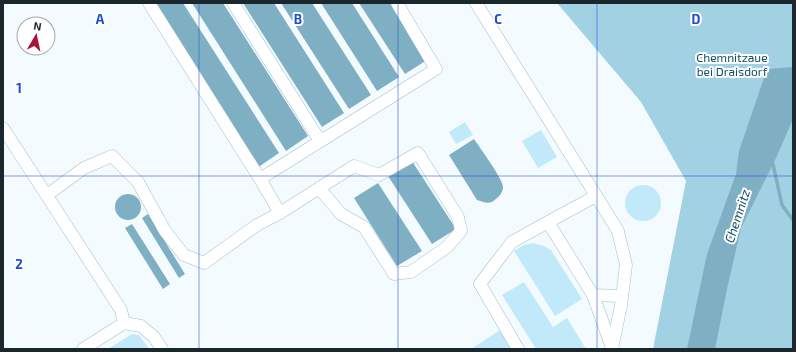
<svg xmlns="http://www.w3.org/2000/svg" width="796" height="352" font-family="'Exo 2',sans-serif">
<style>
.green{fill:#a3d1e4}
.water{fill:#7fafc3}
.lines{fill:none;stroke-linecap:round;stroke-linejoin:round}
.stream{stroke:#7fafc3;stroke-width:3.5}
.building{fill:#c2e9fa}
.minor-casing{stroke:#9fc0ce;stroke-width:13}
.minor{stroke:#fff;stroke-width:12}
.grid{fill:none;stroke:#1d4ed8;stroke-width:1;stroke-opacity:0.55}
.labels{text-anchor:middle;dominant-baseline:central;stroke-width:4;stroke-linejoin:round;paint-order:stroke}
.park-label{font-size:12px;fill:#105066;stroke:#fff}
.water-label{font-size:13px;font-style:italic;fill:#0f4f65;stroke:#fff}
.grid-label{font-size:13px;text-anchor:middle;font-weight:bold;fill:#1d4ed8;stroke:#fff;stroke-width:4;stroke-linejoin:round;paint-order:stroke}
</style>
<rect width="100%" height="100%" fill="#f4fbfe"/>
<!-- green -->
<polygon class="green" points="557,3 793,3 793,349 653,349 686,181 641,102"/>
<!-- water -->
<g class="water">
<polygon points="152,3 183,3 279,153 257,168"/>
<polygon points="192,3 223,3 308,136 286,151"/>
<polygon points="243,3 274,3 344,113 322,127"/>
<polygon points="281,3 312,3 371,95 349,109"/>
<polygon points="321,3 352,3 399,77 377,91"/>
<polygon points="359,3 391,3 427,60 405,74"/>
<polygon points="793,67 793,119 776,158 741,228 727,289 715,349 687,349 707,254 736,174 739,151 767,69"/>
<path d="M474 139C480 148 503 179 503 187 503 191 500 196 497 198 490 205 486 203 477 200L449 155Z"/>
<polygon points="412,161 456,229 432,244 388,176"/>
<polygon points="378,183 422,251 397,266 354,198"/>
<circle cx="128" cy="207" r="13"/>
<polygon points="148,214 185,274 179,278 142,218"/>
<polygon points="132,224 170,284 163,289 125,228"/>
</g>
<g class="lines">
<!-- stream -->
<polyline class="stream" points="772,160 782,205 793,220"/>
</g>
<!-- building -->
<g class="building">
<polygon points="465,122 473,135 456,144 449,132"/>
<polygon points="541,130 557,157 538,168 522,141"/>
<circle cx="643" cy="203" r="18"/>
<polygon points="533,243 544,246 551,250 582,299 555,316 514,251 524,245"/>
<polygon points="524,282 553,327 567,318 586,349 536,349 502,295"/>
<polygon points="500,330 513,349 471,349"/>
<polygon points="132,334 139,335 149,349 108,349"/>
</g>
<g class="lines">
<defs>
<g id="minor">
<polyline points="149,3 260,179"/>
<polyline points="233,3 320,141"/>
<polyline points="476,3 618,231 626,265 621,305 612,349"/>
<polyline points="3,128 121,310 124,323 83,349"/>
<polyline points="47,195 84,168 112,156 138,182 165,231 184,255 204,263 257,225 280,213 354,166 379,175 418,153 458,217 461,231 447,247 411,272 394,274 364,227 341,214 319,188"/>
<polyline points="280,213 260,179 436,69 397,3"/>
<polyline points="548,222 593,295 622,296"/>
<polyline points="593,295 612,348"/>
<polyline points="124,323 141,326 154,337 162,349"/>
<polyline points="518,349 480,284 498,260 512,242 548,222 596,196"/>
</g>
</defs>
<!-- minor casing -->
<use href="#minor" class="minor-casing"/>
<!-- minor -->
<use href="#minor" class="minor"/>
</g>
<!-- grid -->
<path class="grid" d="M199 3V349M398 3V349M597 3V349M3 176H793"/>
<g class="labels">
<!-- park labels -->
<g class="park-label">
<text x="732" y="57">Chemnitzaue<tspan x="732" dy="14">bei Draisdorf</tspan></text>
</g>
<!-- water labels -->
<g class="water-label">
<text transform="translate(737 216) rotate(-72)">Chemnitz</text>
</g>
</g>
<g class="grid-label">
<text x="100" y="24">A</text>
<text x="298" y="24">B</text>
<text x="498" y="24">C</text>
<text x="696" y="24">D</text>
<text x="19" y="93">1</text>
<text x="19" y="269">2</text>
</g>
<!-- border -->
<rect width="796" height="352" fill="none" stroke="#1a272d" stroke-width="8"/>
<!-- north arrow -->
<g transform="translate(36 36) rotate(9)"><circle r="19" fill="#ffffff" stroke="#a3a9ab"/>
<path d="M0-3L7 15L0 10L-7 15Z" fill="#aa1338"/>
<text y="-6" font-size="11" font-weight="bold" text-anchor="middle" fill="#1a272d">N</text>
</g>
</svg>
